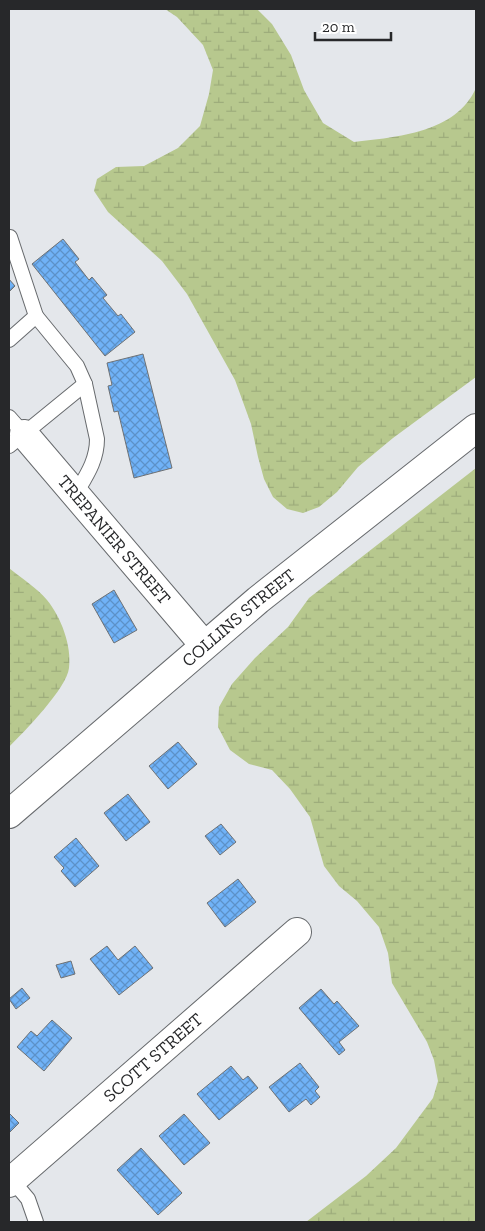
<svg xmlns="http://www.w3.org/2000/svg" width="485" height="1231" font-family="'Zilla Slab',serif">
<style>
.wetland{fill:url(#wetland-marsh)}
.building{fill:url(#building-cross-hatch);stroke:#6e7174}
.lines{fill:none;stroke-linecap:round;stroke-linejoin:round}
.service-casing{stroke:#676a6d;stroke-width:16}
.minor-casing{stroke:#676a6d;stroke-width:30}
.tertiary-casing{stroke:#676a6d;stroke-width:30}
.service{stroke:#fff;stroke-width:14}
.minor{stroke:#fff;stroke-width:28}
.tertiary{stroke:#fff;stroke-width:28}
.labels{text-anchor:middle;dominant-baseline:central;stroke-width:4;stroke-linejoin:round;paint-order:stroke}
.street-label{font-size:18px;fill:#27282a;stroke:#fff}
</style>
<defs>
<pattern id="wetland-marsh" width="20" height="14" patternUnits="userSpaceOnUse" patternTransform="scale(1.25)"><rect width="20" height="14" fill="#b7c88e"/><path d="M1 5h8M5 5V1M11 12h8M15 12V8" fill="none" stroke="#9dac7b"/></pattern>
<pattern id="building-cross-hatch" width="8" height="8" patternUnits="userSpaceOnUse" patternTransform="scale(1.25)"><rect width="8" height="8" fill="#70b2f7"/><path d="M0 0l8 8M0 8l8-8" fill="none" stroke="#5c91c8"/></pattern>
</defs>
<rect width="100%" height="100%" fill="#e4e7eb"/>
<!-- wetland -->
<g class="wetland">
<path d="M165 9H257L272 24 291 55 304 90 323 123 354 142C397 137 456 133 476 88V377L393 438 358 467 337 492 319 507 303 513 287 509 273 497 264 479 258 457 251 424 235 380 187 294 162 261 108 212 94 191 97 179 116 167 144 166 178 148 200 126 209 94 213 70 203 45 177 17Z"/>
<polygon points="476,468 476,1222 306,1222 366,1176 396,1148 433,1098 438,1081 434,1060 427,1042 392,983 388,953 379,927 357,901 339,886 324,866 310,817 290,789 272,770 249,764 230,750 218,727 219,707 232,684 255,658 288,627 309,598"/>
<path d="M9 568C21 578 37 588 47 600 61 617 72 646 69 668 67 688 24 732 9 747Z"/>
</g>
<!-- building -->
<g class="building">
<polygon points="63,239 79,259 75,262 89,280 92,277 107,295 103,298 118,316 121,314 135,332 105,356 32,264"/>
<polygon points="9,279 15,286 9,292"/>
<polygon points="143,354 172,468 134,478 118,411 114,412 108,386 112,385 107,363"/>
<polygon points="114,590 137,630 114,643 92,604"/>
<polygon points="178,742 197,764 168,789 149,766"/>
<polygon points="128,794 150,822 126,841 104,813"/>
<polygon points="221,824 236,842 220,855 205,836"/>
<polygon points="76,838 99,866 75,887 61,871 64,868 54,857"/>
<polygon points="238,879 256,902 225,927 207,903"/>
<polygon points="107,946 118,960 135,946 153,968 119,995 90,959"/>
<polygon points="71,961 75,974 61,978 56,965"/>
<polygon points="22,988 30,998 16,1009 9,999"/>
<polygon points="321,989 334,1004 337,1001 359,1026 339,1042 345,1050 339,1055 299,1008"/>
<polygon points="52,1020 72,1038 44,1071 17,1047 31,1031 37,1036"/>
<polygon points="300,1063 319,1087 315,1091 320,1097 311,1105 306,1099 289,1112 269,1087"/>
<polygon points="231,1066 243,1080 248,1076 258,1088 219,1120 197,1094"/>
<polygon points="9,1113 19,1123 9,1133"/>
<polygon points="184,1114 210,1143 184,1165 159,1136"/>
<polygon points="141,1148 182,1193 158,1215 117,1170"/>
</g>
<g class="lines">
<defs>
<g id="service">
<polyline points="10,237 36,316"/>
<path d="M9 340 36 316 77 366 85 384 97 439C97 461 86 476 75 495"/>
<polyline points="9,417 24,434"/>
<polyline points="9,446 85,384"/>
<polyline points="12,1180 28,1199 36,1222"/>
</g>
<g id="minor">
<path id="s1" d="M24 434 204 645"/>
<path id="s2" d="M9 1183 297 932"/>
</g>
<g id="tertiary">
<path id="s3" d="M9 814 258 600 476 428"/>
</g>
</defs>
<!-- service casing -->
<use href="#service" class="service-casing"/>
<!-- minor casing -->
<use href="#minor" class="minor-casing"/>
<!-- tertiary casing -->
<use href="#tertiary" class="tertiary-casing"/>
<!-- service -->
<use href="#service" class="service"/>
<!-- minor -->
<use href="#minor" class="minor"/>
<!-- tertiary -->
<use href="#tertiary" class="tertiary"/>
</g>
<g class="labels">
<!-- street labels -->
<g class="street-label">
<text stroke="none"><textPath href="#s1" startOffset="139">TREPANIER STREET</textPath></text>
<text stroke="none"><textPath href="#s3" startOffset="302">COLLINS STREET</textPath></text>
<text stroke="none"><textPath href="#s2" startOffset="191">SCOTT STREET</textPath></text>
</g>
</g>
<!-- border -->
<rect width="485" height="1231" fill="none" stroke="#27282a" stroke-width="20"/>
<!-- scale -->
<path d="M315 32v8h76v-8" fill="none" stroke="#27282a" stroke-width="2.5"/>
<text x="322" y="32" font-size="15" fill="#27282a" stroke="#ffffff" stroke-width="4" paint-order="stroke">20 m</text>
</svg>
